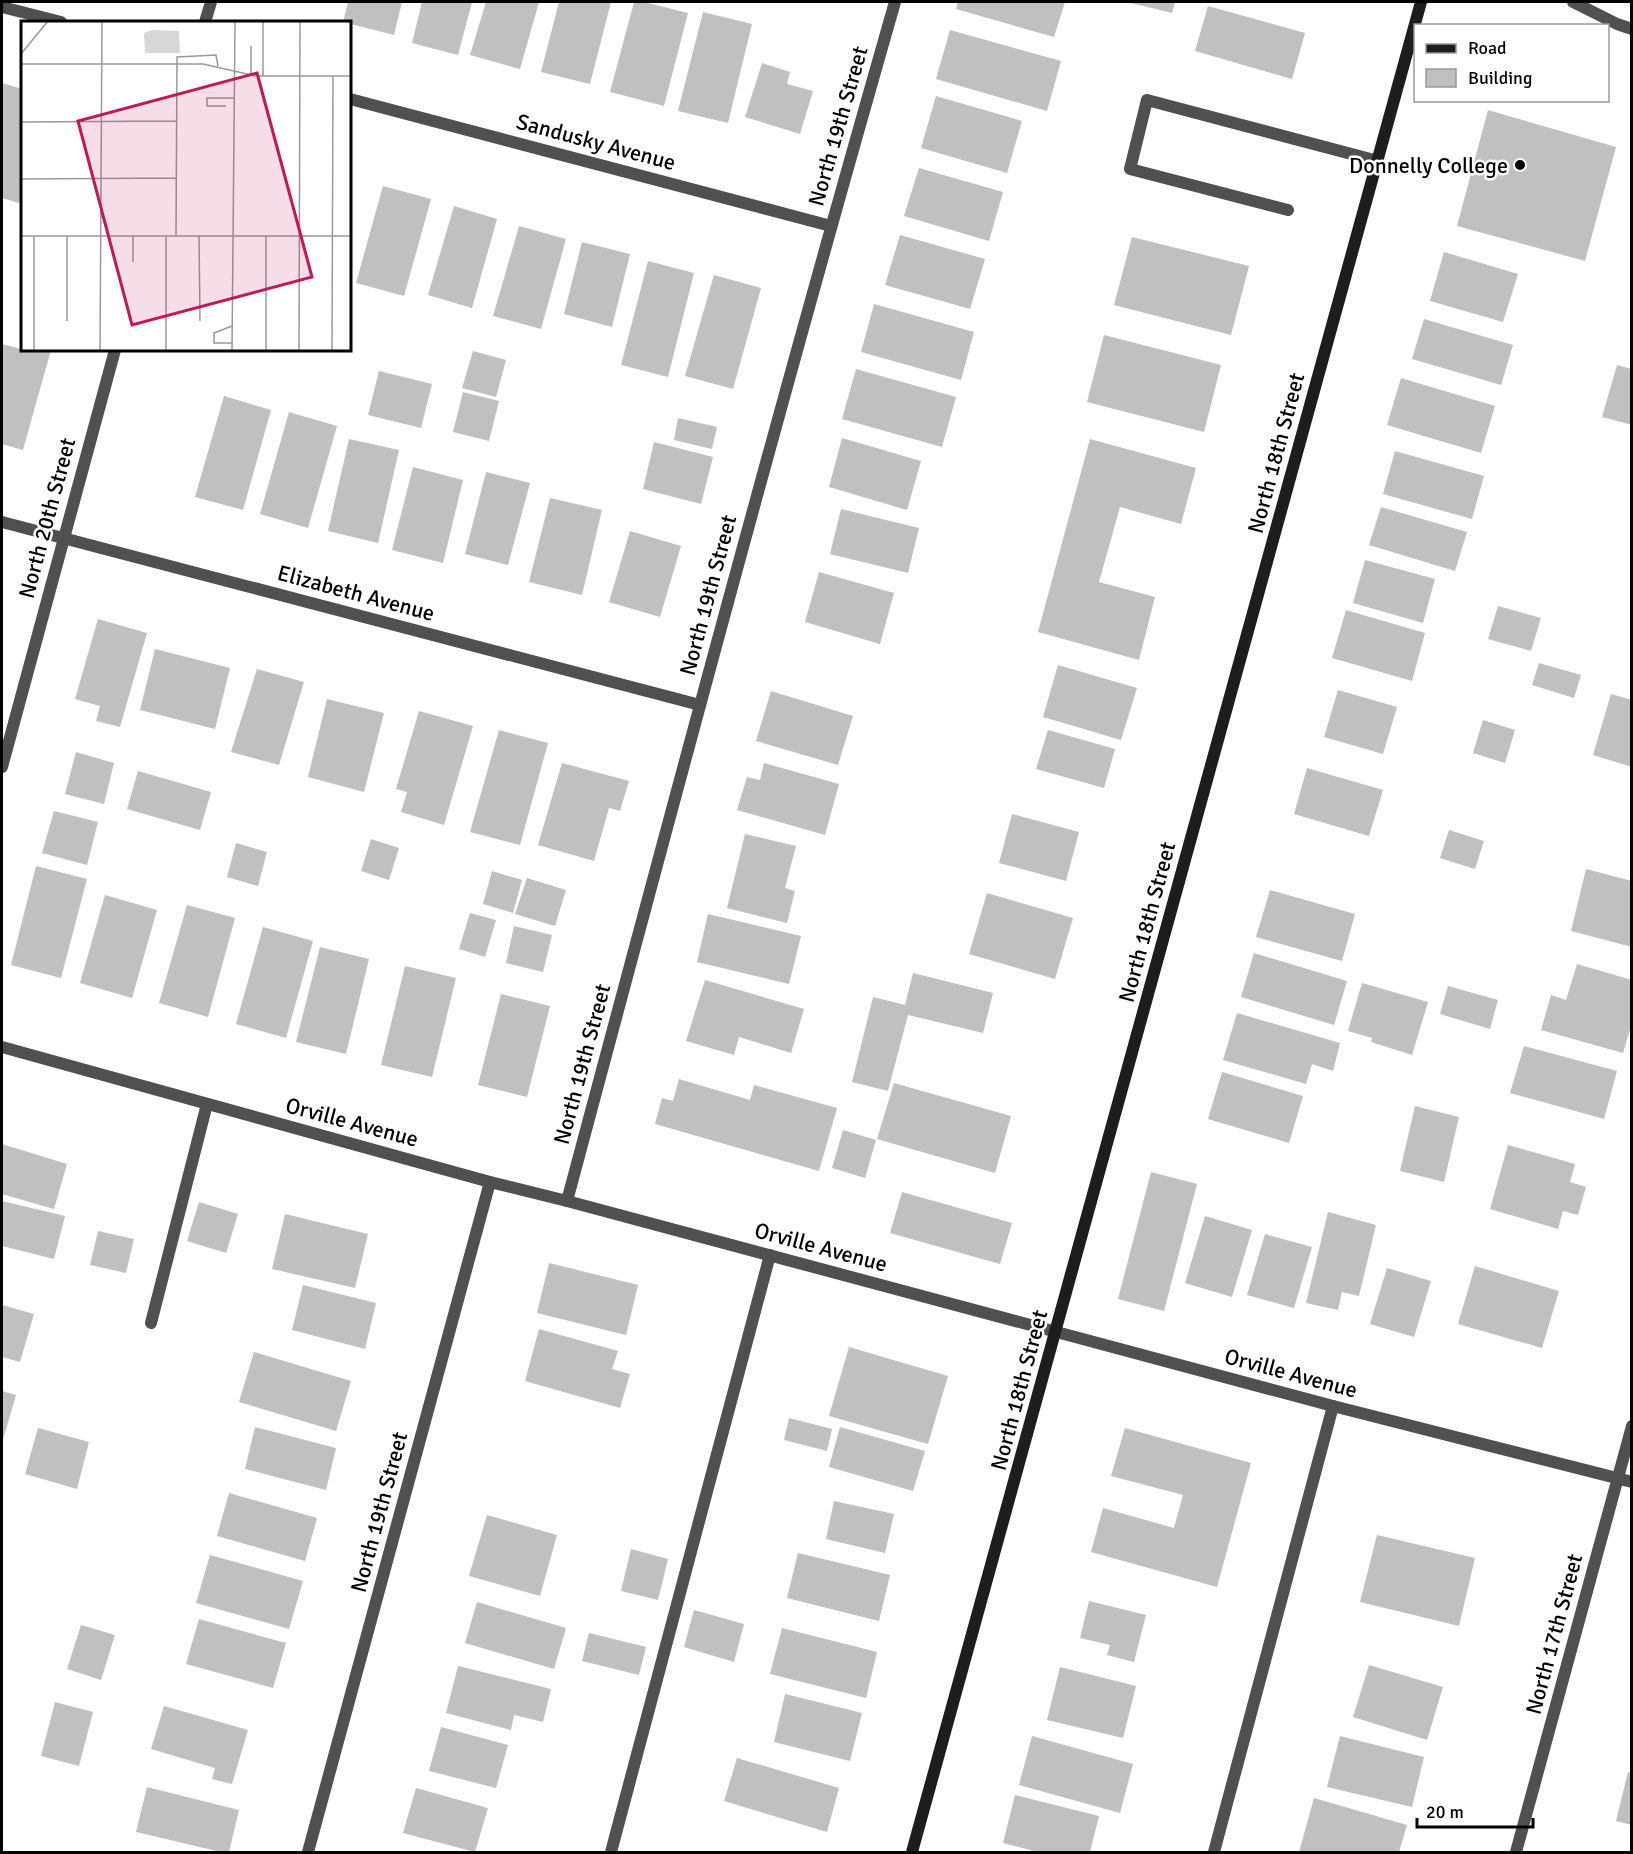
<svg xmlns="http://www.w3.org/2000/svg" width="1633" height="1854" font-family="Signika,sans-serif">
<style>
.building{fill:#c0c0c0}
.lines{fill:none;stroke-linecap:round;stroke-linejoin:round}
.lane{stroke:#505050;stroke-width:12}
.street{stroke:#505050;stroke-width:12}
.secondary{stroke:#1d1d1d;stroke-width:12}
.poi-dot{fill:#000;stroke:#fff;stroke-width:2}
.labels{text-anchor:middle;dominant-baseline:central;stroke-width:5;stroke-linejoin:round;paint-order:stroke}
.street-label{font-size:22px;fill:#000;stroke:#fff}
.poi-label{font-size:22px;fill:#000;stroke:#fff;text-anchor:end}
.inset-road{fill:none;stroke:#999;stroke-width:1.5}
.view{fill:#c2185b;fill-opacity:0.15;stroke:#c2185b;stroke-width:3}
.inset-edge{fill:none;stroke:#000;stroke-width:3}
</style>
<rect width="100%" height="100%" fill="#fff"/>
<!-- building -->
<g class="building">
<polygon points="348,2 402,2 394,35 343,22"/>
<polygon points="422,2 472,2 458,55 412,43"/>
<polygon points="486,2 539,2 520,69 470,55"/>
<polygon points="559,2 611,2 590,84 541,72"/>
<polygon points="634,2 644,2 688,13 664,106 610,92"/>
<polygon points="958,2 1065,2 1054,37 956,9"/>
<polygon points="1131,2 1175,2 1172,13 1131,3"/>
<polygon points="1208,6 1305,33 1292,79 1195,51"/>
<polygon points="703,12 752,24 728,123 678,111"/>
<polygon points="950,30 1061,61 1047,111 936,79"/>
<polygon points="762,63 790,72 787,84 813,91 800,134 745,117"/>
<polygon points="2,83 22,89 22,189 19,203 2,198"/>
<polygon points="936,96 1022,121 1007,173 921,148"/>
<polygon points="1488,110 1616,147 1585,261 1457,226"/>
<polygon points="919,168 1003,192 989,241 904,216"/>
<polygon points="383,186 431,199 404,296 356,283"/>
<polygon points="454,206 497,219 472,308 428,295"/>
<polygon points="519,226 566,239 541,329 493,316"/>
<polygon points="900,235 985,259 970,309 885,285"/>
<polygon points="1132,237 1249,266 1231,335 1114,305"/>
<polygon points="582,242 630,254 612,327 564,314"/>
<polygon points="1444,252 1518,274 1503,322 1430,301"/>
<polygon points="648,261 694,273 668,377 621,365"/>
<polygon points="714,275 761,288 733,389 685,376"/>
<polygon points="874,304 974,332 961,380 861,352"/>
<polygon points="1424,319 1513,345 1501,385 1412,359"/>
<polygon points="1104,335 1221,365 1204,432 1087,402"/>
<polygon points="2,344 25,350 51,350 23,450 2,444"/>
<polygon points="473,351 506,360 496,397 462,388"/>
<polygon points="1617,365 1632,369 1632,425 1602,417"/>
<polygon points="856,369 956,397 942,447 842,419"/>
<polygon points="379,371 432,384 421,428 368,415"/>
<polygon points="1401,378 1495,406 1481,453 1387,425"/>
<polygon points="463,392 499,401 489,441 453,432"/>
<polygon points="224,396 271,410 243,510 195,497"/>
<polygon points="289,412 337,426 308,528 260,514"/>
<polygon points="678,418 717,427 712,449 674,440"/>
<polygon points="842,438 921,461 907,510 829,487"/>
<polygon points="349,439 399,450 378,543 328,531"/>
<polygon points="1090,439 1196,468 1181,524 1120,507 1099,582 1155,597 1139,660 1038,632"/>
<polygon points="654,442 713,457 701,504 643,489"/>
<polygon points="1395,451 1484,476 1472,519 1383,494"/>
<polygon points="413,467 463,480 443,563 392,550"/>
<polygon points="486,472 530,483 508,565 465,554"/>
<polygon points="550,498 602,510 582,595 529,582"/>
<polygon points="1381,507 1467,532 1455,571 1369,545"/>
<polygon points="841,509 919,528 908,573 830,554"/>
<polygon points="630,531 681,546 660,617 609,602"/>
<polygon points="1365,560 1435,579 1423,623 1353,603"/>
<polygon points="819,572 894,593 880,644 805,622"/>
<polygon points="1498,606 1541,618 1531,651 1488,639"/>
<polygon points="1346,610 1425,633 1412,681 1332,658"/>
<polygon points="98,619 147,633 120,727 96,721 100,706 75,699"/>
<polygon points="155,649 230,668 215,729 140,710"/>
<polygon points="1539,663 1581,675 1574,698 1532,685"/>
<polygon points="1058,665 1137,688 1121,740 1043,717"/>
<polygon points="257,669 304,682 279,765 231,752"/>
<polygon points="1338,690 1397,707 1383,754 1324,737"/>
<polygon points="771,691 853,716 838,765 756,741"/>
<polygon points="1611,694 1632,700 1632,767 1593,755"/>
<polygon points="327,699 384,713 364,792 308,777"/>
<polygon points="419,711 473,726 444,825 401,812 407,792 396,789"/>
<polygon points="1483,720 1515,730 1505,763 1473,753"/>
<polygon points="499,730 548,743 520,845 470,832"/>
<polygon points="1048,730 1115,749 1104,788 1036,769"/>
<polygon points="76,752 114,763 104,804 65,794"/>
<polygon points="562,763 629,781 620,811 609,808 594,861 538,845"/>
<polygon points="764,763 839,784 825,835 737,810 747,777 760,780"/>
<polygon points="1307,768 1383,790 1369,836 1294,814"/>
<polygon points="138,771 211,792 200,830 127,809"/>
<polygon points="54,811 98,822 87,865 42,853"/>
<polygon points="1012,814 1079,832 1066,881 999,863"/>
<polygon points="1449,830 1484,841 1475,869 1440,858"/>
<polygon points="745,834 796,846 785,888 795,891 787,923 727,908"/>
<polygon points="371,839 399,848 389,880 361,871"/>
<polygon points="236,843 267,852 258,886 227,877"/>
<polygon points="36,866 87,879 61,978 11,965"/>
<polygon points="1586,869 1632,881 1632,947 1571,931"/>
<polygon points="492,871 522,880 513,913 483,904"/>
<polygon points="527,878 566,890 555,926 515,914"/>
<polygon points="1270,890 1355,914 1342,961 1256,937"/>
<polygon points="987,893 1073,918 1055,979 969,954"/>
<polygon points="105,895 157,910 132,998 80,983"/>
<polygon points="187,905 235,918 208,1017 159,1003"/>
<polygon points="470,913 496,920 485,957 459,949"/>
<polygon points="708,914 801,936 789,984 697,962"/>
<polygon points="514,926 552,935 543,972 506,963"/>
<polygon points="263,927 313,941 286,1038 236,1024"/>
<polygon points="320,947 369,959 346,1054 296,1042"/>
<polygon points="1254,953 1347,981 1334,1025 1241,997"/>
<polygon points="1577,964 1632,980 1632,1023 1623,1053 1541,1030 1551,995 1566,1000"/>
<polygon points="405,966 456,978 432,1077 381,1065"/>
<polygon points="913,973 993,993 983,1033 908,1015 888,1091 852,1082 873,997 905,1005"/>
<polygon points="705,980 804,1009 791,1053 739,1037 734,1055 686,1041"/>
<polygon points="1362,983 1428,1002 1412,1055 1371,1042 1372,1038 1348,1031"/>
<polygon points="1448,986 1498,1000 1490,1029 1440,1014"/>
<polygon points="501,994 550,1006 527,1097 478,1085"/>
<polygon points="1237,1013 1340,1043 1333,1071 1312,1064 1306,1084 1223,1060"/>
<polygon points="1524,1046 1617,1071 1604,1119 1510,1093"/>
<polygon points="1222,1072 1303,1096 1289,1143 1208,1119"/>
<polygon points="679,1079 750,1100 754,1085 837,1108 819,1171 655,1124 662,1098 673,1101"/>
<polygon points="894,1083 1011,1116 995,1173 877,1139"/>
<polygon points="1415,1106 1459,1117 1444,1182 1400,1171"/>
<polygon points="843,1130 876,1140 865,1178 832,1168"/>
<polygon points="2,1144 67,1164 54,1209 2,1194"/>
<polygon points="1508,1145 1575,1164 1570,1182 1586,1187 1578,1215 1563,1211 1558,1229 1490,1209"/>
<polygon points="1151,1172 1197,1184 1164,1311 1118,1299"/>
<polygon points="902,1192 1012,1223 1000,1264 890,1233"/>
<polygon points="2,1201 65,1216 54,1259 2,1246"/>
<polygon points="199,1202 238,1214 226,1253 187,1241"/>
<polygon points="1328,1212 1376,1225 1359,1296 1342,1292 1338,1310 1306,1303"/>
<polygon points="285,1214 368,1234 355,1288 272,1269"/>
<polygon points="1205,1216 1252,1230 1232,1297 1185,1283"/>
<polygon points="98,1231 134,1239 126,1273 90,1265"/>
<polygon points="1265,1234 1312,1247 1294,1308 1247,1295"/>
<polygon points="549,1263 638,1285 626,1335 537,1313"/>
<polygon points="1475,1266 1559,1291 1542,1348 1458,1324"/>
<polygon points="1387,1268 1431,1281 1414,1337 1370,1324"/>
<polygon points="303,1285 376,1303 365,1349 292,1330"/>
<polygon points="2,1305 34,1314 20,1362 2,1357"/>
<polygon points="539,1329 618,1351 612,1369 630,1374 620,1408 525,1381"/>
<polygon points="849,1347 948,1376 928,1444 829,1416"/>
<polygon points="254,1352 351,1381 336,1431 239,1402"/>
<polygon points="2,1391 16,1395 2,1443"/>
<polygon points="789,1418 832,1429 827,1451 784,1440"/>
<polygon points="255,1427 336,1448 326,1490 245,1469"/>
<polygon points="840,1427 925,1451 913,1491 829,1467"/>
<polygon points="38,1428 89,1442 77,1489 25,1474"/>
<polygon points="1125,1428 1251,1463 1217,1587 1091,1552 1103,1508 1174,1528 1183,1495 1111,1476"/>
<polygon points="229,1493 317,1518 305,1561 217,1536"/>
<polygon points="834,1501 894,1514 885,1553 826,1539"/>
<polygon points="487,1515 557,1535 540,1596 469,1576"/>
<polygon points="1377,1535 1475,1558 1459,1626 1360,1602"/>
<polygon points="631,1549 668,1559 658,1600 621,1591"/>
<polygon points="798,1553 890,1575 879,1621 787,1598"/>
<polygon points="210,1555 303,1581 289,1629 196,1603"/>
<polygon points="1089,1601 1146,1615 1134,1662 1107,1655 1110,1645 1080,1638"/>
<polygon points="477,1602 566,1628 554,1669 465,1643"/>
<polygon points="694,1610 744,1624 734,1662 684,1647"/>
<polygon points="199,1619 286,1643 273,1688 186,1664"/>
<polygon points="81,1625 115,1635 101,1680 67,1669"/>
<polygon points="782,1628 877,1652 866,1698 770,1674"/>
<polygon points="589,1633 646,1647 639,1675 582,1661"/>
<polygon points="1369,1665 1443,1687 1427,1740 1353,1717"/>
<polygon points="458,1666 551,1689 543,1722 514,1715 511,1730 446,1713"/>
<polygon points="1060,1667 1136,1686 1123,1738 1047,1720"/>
<polygon points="785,1694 862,1713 850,1761 774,1742"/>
<polygon points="55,1702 93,1712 79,1766 41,1756"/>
<polygon points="164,1706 248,1730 232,1784 212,1779 215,1768 151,1749"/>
<polygon points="441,1727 508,1745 496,1788 429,1771"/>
<polygon points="1032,1736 1133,1764 1120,1813 1019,1785"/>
<polygon points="1340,1736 1424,1757 1412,1807 1327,1787"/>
<polygon points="737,1758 839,1788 827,1832 724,1801"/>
<polygon points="1628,1772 1632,1773 1632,1825 1616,1821"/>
<polygon points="147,1787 239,1810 229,1852 221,1852 136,1832"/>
<polygon points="416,1788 488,1808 475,1852 403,1833"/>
<polygon points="1015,1795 1099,1816 1090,1852 1038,1852 1003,1843"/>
<polygon points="1314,1798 1407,1825 1399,1852 1299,1852"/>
</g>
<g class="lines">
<!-- lane -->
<g class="lane">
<polyline points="1288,210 1130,169 1147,100 1378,161"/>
<polyline points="151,1323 207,1104"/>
<polyline points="611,1852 770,1255"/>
<polyline points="1214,1852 1333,1406"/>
</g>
<!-- street -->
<g class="street">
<polyline points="1573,2 1617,24 1632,29"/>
<polyline points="2,7 61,22"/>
<polyline points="205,22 211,2"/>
<polyline points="350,99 831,226"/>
<polyline points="2,522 700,705"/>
<polyline points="2,767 115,350"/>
<polyline points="2,1047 490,1182 567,1201 1333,1406 1632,1482"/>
<path d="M567 1201C674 801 781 400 895 2"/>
<polyline points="308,1852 490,1182"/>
<polyline points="1516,1852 1632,1426"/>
</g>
<!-- secondary -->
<polyline class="secondary" points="912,1852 1421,2"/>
</g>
<!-- markers -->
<circle class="poi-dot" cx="1520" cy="165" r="6"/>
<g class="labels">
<!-- street labels -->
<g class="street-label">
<text transform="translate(838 126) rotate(-74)">North 19th Street</text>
<text transform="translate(596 142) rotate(15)">Sandusky Avenue</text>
<text transform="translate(1276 453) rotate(-75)">North 18th Street</text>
<text transform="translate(47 518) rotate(-75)">North 20th Street</text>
<text transform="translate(356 593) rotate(15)">Elizabeth Avenue</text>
<text transform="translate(708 595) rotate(-75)">North 19th Street</text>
<text transform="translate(1147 922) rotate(-75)">North 18th Street</text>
<text transform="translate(582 1064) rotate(-75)">North 19th Street</text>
<text transform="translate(352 1122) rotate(15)">Orville Avenue</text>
<text transform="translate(821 1247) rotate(15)">Orville Avenue</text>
<text transform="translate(1291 1373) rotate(15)">Orville Avenue</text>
<text transform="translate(1019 1390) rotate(-75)">North 18th Street</text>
<text transform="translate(379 1512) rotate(-75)">North 19th Street</text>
<text transform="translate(1554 1634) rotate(-75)">North 17th Street</text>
</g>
<!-- poi labels -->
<g class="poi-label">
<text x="1508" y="165">Donnelly College</text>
</g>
</g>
<!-- overview -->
<g transform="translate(21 21)">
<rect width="330" height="330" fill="#fff"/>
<path d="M131 9 158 10 159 32H124L123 12Z" fill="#d7d7d7"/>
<path class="inset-road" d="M242 0V55M0 33 27 0M0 43H182L235 55H330M230 54V25M205 85H186V77H213M0 101 155 100M0 158 155 157M0 215H330M46 215V300M112 215V241M155 215 156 36 195 34 197 45M178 215 179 300M245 215V330M211 322H193V312L211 305M13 330V215M79 330 81 0M145 330V216M211 330 214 0M278 330 279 0M311 330 312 55"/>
<path class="view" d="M236 52 291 256 111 304 57 100Z"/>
<rect width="330" height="330" class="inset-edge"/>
</g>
<!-- border -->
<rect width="1633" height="1854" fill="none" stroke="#000000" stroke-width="6"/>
<!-- legend -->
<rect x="1414" y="24" width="195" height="78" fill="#ffffff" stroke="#999999" stroke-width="1.5"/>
<rect x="1426" y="44" width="30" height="9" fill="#1d1d1d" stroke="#999999" stroke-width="1.5"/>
<text x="1468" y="54" font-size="18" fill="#000000">Road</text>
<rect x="1426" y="69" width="30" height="18" fill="#c0c0c0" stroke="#999999" stroke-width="1.5"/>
<text x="1468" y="84" font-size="18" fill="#000000">Building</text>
<!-- scale -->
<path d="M1417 1818v9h116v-9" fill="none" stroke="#000000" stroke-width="3"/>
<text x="1426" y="1818" font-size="18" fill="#000000" stroke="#ffffff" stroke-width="4.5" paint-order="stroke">20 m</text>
</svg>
